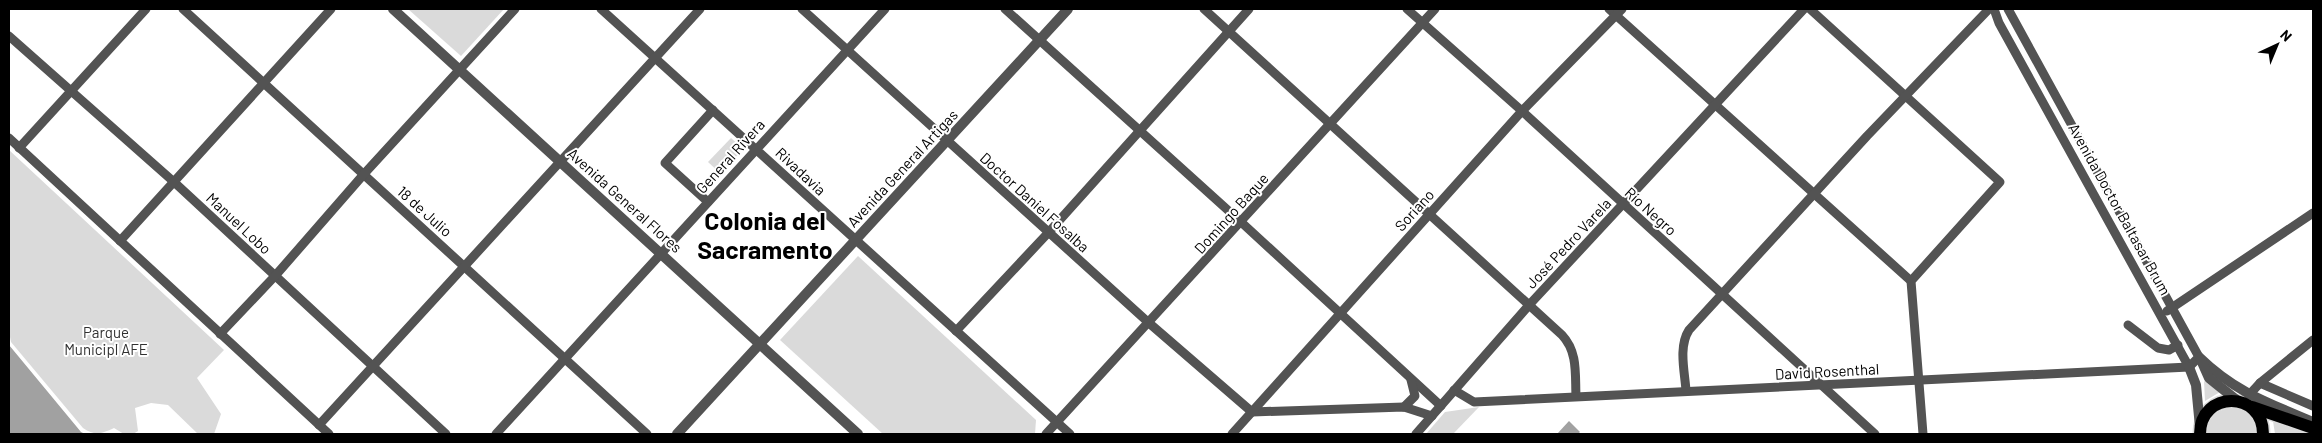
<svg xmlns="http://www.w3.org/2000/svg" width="2322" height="443" font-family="Barlow,sans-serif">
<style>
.green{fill:#dadada}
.water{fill:#a1a1a1}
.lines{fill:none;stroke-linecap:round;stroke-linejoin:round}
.primary-casing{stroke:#dbdbdb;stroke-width:15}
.minor{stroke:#535353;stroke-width:9}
.tertiary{stroke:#535353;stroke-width:10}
.primary{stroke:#000;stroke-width:12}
.labels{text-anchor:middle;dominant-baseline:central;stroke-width:4;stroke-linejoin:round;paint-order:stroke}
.street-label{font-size:15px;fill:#000;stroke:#fff}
.park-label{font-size:15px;fill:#313131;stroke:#fff}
.town-label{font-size:25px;font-weight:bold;fill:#000;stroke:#fff}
</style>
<rect width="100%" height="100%" fill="#fff"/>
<!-- green -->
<g class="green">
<polygon points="408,9 504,9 461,56"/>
<polygon points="731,138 741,147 740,152 721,174 708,162"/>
<path d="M9 150 224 350 197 378 221 414 214 434H198L168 405 151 403 135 408 138 431 133 434H124L114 428C101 434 95 436 83 428L11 342 9 332Z"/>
<polygon points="858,256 1036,420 1035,434 883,434 780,340"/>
<polygon points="2204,381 2220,392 2205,401"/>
<path d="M2236 406 2252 414 2259 434H2206C2206 414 2219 410 2236 406Z"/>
<polygon points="1479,407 1453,434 1426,434 1445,412"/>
<polygon points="2273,421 2313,433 2313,434 2275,434"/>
</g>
<!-- water -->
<g class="water">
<polygon points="9,345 81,432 85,434 9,434"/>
<polygon points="1569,421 1580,432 1578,434 1557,434"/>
</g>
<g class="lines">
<defs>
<g id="primary">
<polyline points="2252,407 2313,428"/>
<path d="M2200 434C2200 390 2263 390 2263 434"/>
</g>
</defs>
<!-- primary casing -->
<use href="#primary" class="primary-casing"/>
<!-- minor -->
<g class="minor">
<polyline points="183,9 647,434"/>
<polyline points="601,9 1070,434"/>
<polyline points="802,9 1149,323 1252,412 1404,407 1432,416"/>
<polyline points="1005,9 1241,222 1441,406"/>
<path d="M1204 9 1562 335C1578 352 1575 374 1576 396"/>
<polyline points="1407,9 1522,111 1875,434"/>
<polyline points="1609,9 1911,281"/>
<polyline points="1810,9 2000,182 1911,281 1923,434"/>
<polyline points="1994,9 1999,23 2189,367"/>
<polyline points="9,36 174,182 446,434"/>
<polyline points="9,138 329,434"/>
<polyline points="19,148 146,9"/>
<polyline points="708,202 665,163 713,110"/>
<polyline points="120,241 331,9"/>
<polyline points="2167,311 2313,213"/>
<polyline points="2128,325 2158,348 2169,350 2178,345"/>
<polyline points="956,331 1048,233 1249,9"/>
<polyline points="220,334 275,276 364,174 515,9"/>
<polyline points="2260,383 2313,406"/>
<polyline points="1454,390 1474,402 2189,367 2199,357 2008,9"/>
<path d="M1686 391C1685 373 1678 347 1689 330L1867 136 1989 9"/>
<polyline points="2249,395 2260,383 2313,340"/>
<polyline points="1404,407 1415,396 1411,380"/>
<polyline points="319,425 700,9"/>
<polyline points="496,434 885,9"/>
<polyline points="1046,434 1435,9"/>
<polyline points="1232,434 1522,111 1622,9"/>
<polyline points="1416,434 1530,304 1804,9"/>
</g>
<!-- tertiary -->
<g class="tertiary">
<polyline points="393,9 858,434"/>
<path d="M2199 357C2235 392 2268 403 2313 422"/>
<polyline points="2201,360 2209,378 2239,402"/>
<polyline points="2189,367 2196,385 2200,427"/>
<polyline points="677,434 1068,9"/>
</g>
<!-- primary -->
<use href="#primary" class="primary"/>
</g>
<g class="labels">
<!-- street labels -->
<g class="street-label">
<text transform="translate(730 156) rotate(-48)">General Rivera</text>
<text transform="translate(902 168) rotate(-47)">Avenida General Artigas</text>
<text transform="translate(801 171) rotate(43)">Rivadavia</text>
<text transform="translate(625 200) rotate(42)">Avenida General Flores</text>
<text transform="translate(1035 202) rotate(42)">Doctor Daniel Fosalba</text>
<text transform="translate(2120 209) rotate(61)">Avenida Doctor Baltasar Brum</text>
<text transform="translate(1414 210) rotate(-48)">Soriano</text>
<text transform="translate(425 211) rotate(42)">18 de Julio</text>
<text transform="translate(1651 211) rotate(42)">Río Negro</text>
<text transform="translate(1231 213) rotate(-48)">Domingo Baque</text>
<text transform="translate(239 223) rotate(43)">Manuel Lobo</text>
<text transform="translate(1568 243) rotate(-47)">José Pedro Varela</text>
<text transform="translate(1827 371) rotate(-3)">David Rosenthal</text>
</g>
<!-- park labels -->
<g class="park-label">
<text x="106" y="332">Parque<tspan x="106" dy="17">Municipl AFE</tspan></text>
</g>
<!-- town labels -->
<g class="town-label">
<text x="765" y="220">Colonia del<tspan x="765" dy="29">Sacramento</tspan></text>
</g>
</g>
<!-- border -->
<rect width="2322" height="443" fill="none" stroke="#000000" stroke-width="20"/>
<!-- north arrow -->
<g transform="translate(2277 45) rotate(44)" stroke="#ffffff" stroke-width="4" paint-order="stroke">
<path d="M0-4L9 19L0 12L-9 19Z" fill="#000000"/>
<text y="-8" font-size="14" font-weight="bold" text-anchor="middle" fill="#000000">N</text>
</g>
</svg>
